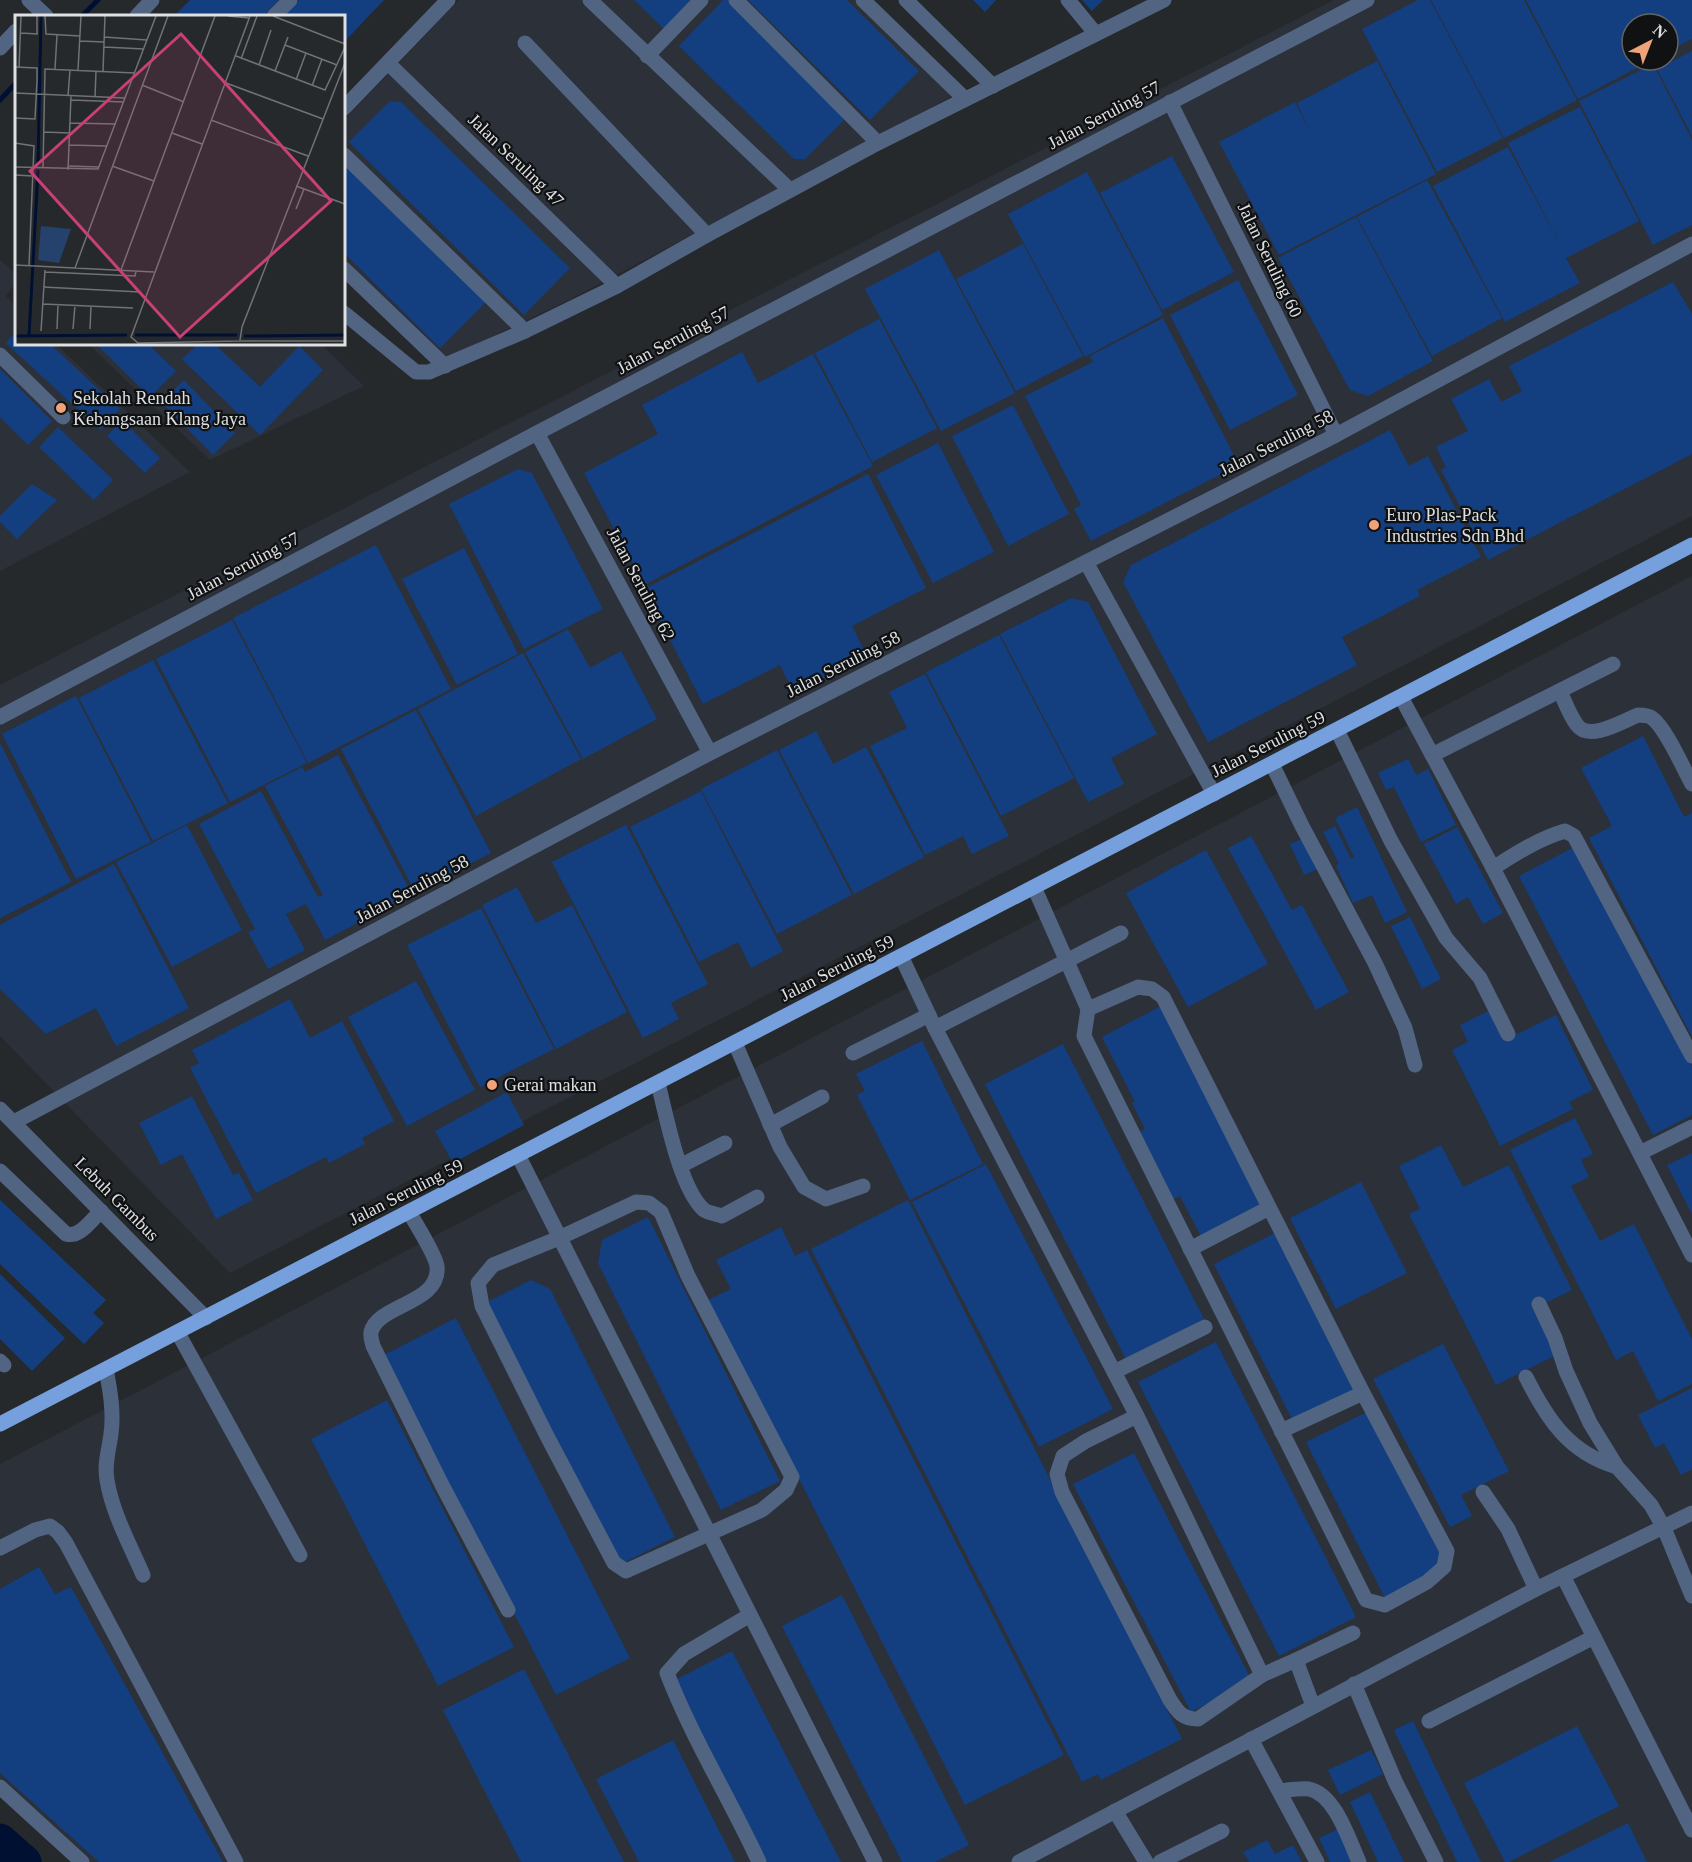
<svg xmlns="http://www.w3.org/2000/svg" width="1692" height="1862" font-family="Georgia,serif">
<style>
.built{fill:#2b3039;fill-rule:evenodd}
.lines{fill:none;stroke-linecap:round;stroke-linejoin:round}
.stream{stroke:#001032;stroke-width:5}
.river{stroke:#001032;stroke-width:33}
.building{fill:#133f80}
.minor{stroke:#516482;stroke-width:15}
.major{stroke:#769fdd;stroke-width:15}
.poi-dot{fill:#f0a279;stroke:#101113;stroke-width:2}
.labels{text-anchor:middle;dominant-baseline:central;stroke-width:4.5;stroke-linejoin:round;paint-order:stroke}
.street-label{font-size:18px;fill:#dee0e2;stroke:#101113}
.poi-label{font-size:18px;fill:#dee0e2;stroke:#101113;text-anchor:start}
.inset-river{fill:none;stroke:#001032;stroke-width:3}
.inset-road{fill:none;stroke:#707275;stroke-width:1.5}
.view{fill:#c84076;fill-opacity:0.15;stroke:#c84076;stroke-width:3}
.inset-edge{fill:none;stroke:#dee0e2;stroke-width:3}
</style>
<rect width="100%" height="100%" fill="#26292c"/>
<!-- built -->
<g class="built">
<polygon points="459,0 854,0 953,96 569,300 445,359 344,260 344,120"/>
<path d="M1334 0H1692V516L230 1273 0 1036V685ZM1632 24H1668V60H1632Z"/>
<polygon points="0,260 16,274 16,282 6,296 16,306 16,344 56,344 190,472 0,571"/>
<polygon points="88,344 321,344 364,386 210,460"/>
<polygon points="1692,576 1692,1862 75,1862 0,1794 0,1464"/>
</g>
<g class="lines">
<!-- stream -->
<g class="stream">
<polyline points="82,16 98,0"/>
<polyline points="0,100 16,83"/>
</g>
<!-- river -->
<polyline class="river" points="0,1840 25,1862"/>
</g>
<!-- building -->
<g class="building">
<polygon points="190,0 279,0 263,16 174,16"/>
<polygon points="299,0 384,0 344,42 344,16 283,16"/>
<polygon points="634,0 700,0 668,33"/>
<polygon points="723,0 728,0 847,117 805,159 794,159 679,46"/>
<polygon points="748,0 847,0 919,71 870,120"/>
<polygon points="973,0 996,0 985,12"/>
<polygon points="1082,0 1103,0 1092,11"/>
<polygon points="1418,0 1430,0 1503,138 1437,172 1362,29"/>
<polygon points="1431,0 1524,0 1577,100 1504,138"/>
<polygon points="1526,0 1692,0 1692,39 1668,51 1668,24 1632,24 1632,60 1652,60 1578,99"/>
<polygon points="1692,51 1692,136 1657,69"/>
<polygon points="1377,61 1436,174 1279,255 1219,142 1295,102 1311,133 1297,103"/>
<polygon points="1653,64 1692,140 1692,225 1653,245 1579,101"/>
<polygon points="390,101 401,102 570,268 524,315 349,142"/>
<polygon points="1580,107 1639,221 1566,258 1580,283 1505,322 1433,186 1508,147 1565,254 1508,143"/>
<polygon points="1172,156 1234,272 1162,310 1100,193"/>
<polygon points="344,162 486,302 440,348 344,253"/>
<polygon points="1087,172 1163,315 1085,357 1008,214"/>
<polygon points="1427,180 1502,318 1432,356 1357,217"/>
<polygon points="1356,217 1433,361 1368,396 1350,390 1278,258"/>
<polygon points="1023,244 1083,356 1016,391 956,279"/>
<polygon points="939,250 1015,393 941,431 865,289"/>
<polygon points="1238,280 1298,395 1230,430 1170,315"/>
<polygon points="1673,282 1692,314 1692,454 1488,560 1441,470 1446,467 1436,447 1468,431 1451,399 1489,379 1501,402 1522,391 1509,366"/>
<polygon points="1163,318 1239,465 1091,541 1074,509 1081,505 1025,396 1093,362 1090,356"/>
<polygon points="879,319 937,428 872,462 815,353"/>
<polygon points="16,332 16,344 50,344 120,409 100,430 6,343"/>
<polygon points="96,344 148,344 176,371 150,397"/>
<polygon points="198,344 215,344 260,387 299,346 323,370 260,435 182,359"/>
<polygon points="742,352 758,383 813,354 873,466 644,585 584,473 658,434 642,405"/>
<polygon points="0,369 52,421 28,445 0,417"/>
<polygon points="184,380 235,433 213,455 161,402"/>
<polygon points="1013,405 1069,514 1008,546 952,436"/>
<polygon points="122,420 160,458 145,473 107,436"/>
<polygon points="58,427 113,480 94,500 39,447"/>
<polygon points="1390,430 1409,466 1428,456 1481,557 1417,590 1420,596 1342,637 1357,665 1208,742 1123,582 1131,565"/>
<polygon points="938,443 994,552 933,583 876,475"/>
<polygon points="518,469 532,473 603,609 524,649 449,504"/>
<polygon points="868,474 926,588 852,626 867,656 794,693 780,665 703,704 644,589"/>
<polygon points="32,484 57,500 17,539 0,522 0,516"/>
<polygon points="376,545 451,689 308,763 233,618"/>
<polygon points="464,548 518,654 457,685 402,579"/>
<polygon points="1071,598 1088,602 1157,734 1111,758 1124,784 1088,802 1000,634"/>
<polygon points="232,620 307,763 230,802 156,659"/>
<polygon points="568,629 590,668 621,651 657,719 583,759 525,652"/>
<polygon points="999,635 1074,778 1001,816 926,672"/>
<polygon points="523,653 581,759 476,816 418,709"/>
<polygon points="153,660 228,803 153,841 79,698"/>
<polygon points="925,674 1009,836 972,854 963,836 925,855 870,746 907,728 889,692"/>
<polygon points="76,696 151,842 76,879 2,734"/>
<polygon points="416,710 491,853 415,892 341,749"/>
<polygon points="816,731 833,764 866,747 924,857 854,894 779,750"/>
<polygon points="1643,736 1684,817 1692,813 1692,1037 1589,838 1612,826 1581,768"/>
<polygon points="0,743 71,882 0,918"/>
<polygon points="777,750 852,895 777,934 701,789"/>
<polygon points="338,755 412,894 325,940 306,904 286,914 305,950 268,969 248,932 255,929 199,824 261,791 318,897 323,895 265,786 302,767 305,772"/>
<polygon points="1408,759 1416,775 1428,769 1456,825 1421,842 1394,787 1386,790 1378,773"/>
<polygon points="701,791 783,951 751,968 738,942 699,962 630,827"/>
<polygon points="1357,807 1407,912 1385,923 1372,895 1353,903 1336,866 1339,864 1323,832 1335,826 1351,859 1354,857 1335,818"/>
<polygon points="187,825 242,930 172,967 116,862"/>
<polygon points="626,825 708,984 671,1003 679,1019 643,1038 552,862"/>
<polygon points="1457,827 1503,913 1483,924 1468,897 1456,904 1424,844"/>
<polygon points="1311,835 1325,866 1304,875 1290,844"/>
<polygon points="1251,836 1292,910 1302,905 1349,992 1316,1010 1228,848"/>
<polygon points="1578,845 1692,1066 1692,1115 1653,1135 1519,876"/>
<polygon points="1206,850 1268,964 1188,1007 1126,893"/>
<polygon points="114,864 189,1008 116,1046 96,1008 46,1034 0,989 0,925"/>
<polygon points="517,887 536,923 572,905 627,1012 556,1049 482,905"/>
<polygon points="481,908 554,1049 480,1087 407,945"/>
<polygon points="1410,917 1441,979 1422,989 1391,926"/>
<polygon points="416,981 475,1090 407,1126 348,1017"/>
<polygon points="290,999 310,1038 342,1021 394,1121 362,1138 365,1144 329,1163 326,1157 256,1193 190,1068 199,1063 192,1050"/>
<polygon points="1161,1006 1268,1207 1203,1240 1180,1196 1168,1202 1134,1135 1145,1129 1132,1103 1135,1102 1102,1037"/>
<polygon points="1494,1008 1509,1038 1556,1015 1593,1090 1569,1102 1573,1109 1500,1146 1452,1050 1468,1042 1460,1025"/>
<polygon points="922,1041 983,1164 910,1200 857,1095 865,1091 856,1074"/>
<polygon points="1063,1044 1204,1319 1126,1359 985,1084"/>
<polygon points="507,1092 524,1125 453,1163 435,1131"/>
<polygon points="192,1096 233,1175 239,1173 253,1200 216,1219 182,1154 161,1165 139,1123"/>
<polygon points="1575,1118 1593,1154 1581,1160 1589,1177 1571,1186 1600,1241 1634,1224 1692,1339 1692,1384 1658,1401 1633,1351 1616,1360 1510,1150"/>
<polygon points="1441,1145 1463,1187 1509,1165 1572,1290 1533,1309 1556,1355 1496,1385 1409,1214 1420,1209 1399,1166"/>
<polygon points="1692,1153 1692,1214 1667,1165"/>
<polygon points="986,1164 1113,1409 1039,1447 912,1202"/>
<polygon points="1361,1182 1407,1273 1336,1309 1290,1218"/>
<polygon points="0,1200 106,1300 93,1313 104,1323 84,1344 0,1264"/>
<polygon points="908,1200 1182,1739 1101,1780 1098,1774 1082,1782 811,1249"/>
<polygon points="648,1217 780,1481 721,1510 598,1263 602,1240"/>
<polygon points="781,1227 795,1256 807,1250 1064,1755 965,1805 708,1300 731,1289 716,1260"/>
<polygon points="1281,1230 1361,1387 1293,1421 1214,1264"/>
<polygon points="0,1274 65,1338 32,1371 0,1339"/>
<polygon points="531,1280 550,1289 675,1537 615,1567 483,1304"/>
<polygon points="456,1318 630,1658 556,1695 382,1356"/>
<polygon points="1216,1342 1356,1617 1279,1656 1138,1382"/>
<polygon points="1443,1344 1509,1471 1461,1495 1472,1516 1450,1527 1373,1379"/>
<polygon points="1692,1388 1692,1469 1681,1475 1664,1443 1655,1448 1638,1415"/>
<polygon points="387,1400 514,1647 438,1686 311,1439"/>
<polygon points="1373,1409 1452,1564 1385,1598 1306,1442"/>
<polygon points="1134,1453 1252,1681 1191,1712 1073,1484"/>
<polygon points="39,1567 55,1594 71,1587 223,1862 99,1862 0,1773 0,1589"/>
<polygon points="842,1595 969,1845 935,1862 902,1862 782,1626"/>
<polygon points="732,1651 841,1862 767,1862 673,1681"/>
<polygon points="524,1669 624,1862 521,1862 443,1710"/>
<polygon points="1413,1721 1481,1862 1457,1862 1394,1730"/>
<polygon points="1577,1726 1619,1806 1509,1862 1505,1862 1464,1783"/>
<polygon points="673,1740 735,1862 639,1862 596,1779"/>
<polygon points="1371,1750 1383,1774 1340,1795 1328,1770"/>
<polygon points="1370,1792 1404,1862 1378,1862 1350,1802"/>
<polygon points="1628,1823 1647,1862 1549,1862"/>
<polygon points="1338,1829 1352,1860 1349,1862 1330,1862 1319,1838"/>
<polygon points="1267,1840 1275,1854 1293,1845 1302,1862 1249,1862 1243,1852"/>
</g>
<g class="lines">
<!-- minor -->
<g class="minor">
<polyline points="29,0 46,16"/>
<polyline points="590,0 790,190"/>
<polyline points="736,0 878,143"/>
<polyline points="863,0 965,99"/>
<polyline points="906,0 993,86"/>
<polyline points="1068,0 1096,34"/>
<polyline points="137,16 152,0"/>
<polyline points="274,16 290,0"/>
<polyline points="525,43 707,235"/>
<polyline points="0,48 16,31"/>
<polyline points="647,56 701,0"/>
<polyline points="388,63 617,286"/>
<polyline points="1170,102 1336,435"/>
<polyline points="344,108 448,0"/>
<polyline points="344,155 525,331"/>
<polyline points="344,269 445,366"/>
<polyline points="344,313 416,372 429,372 525,331 617,286 707,235 878,143 1164,0"/>
<polyline points="0,355 63,417"/>
<polyline points="537,433 710,753"/>
<polyline points="1086,562 1214,794"/>
<path d="M1560 691C1565 702 1570 716 1577 725 1589 742 1623 721 1638 715 1643 715 1648 715 1652 718 1666 728 1683 768 1692 784"/>
<polyline points="1401,697 1493,868 1692,1255"/>
<polyline points="0,717 537,433 1367,0"/>
<polyline points="1337,730 1391,841 1446,938 1480,978 1508,1034"/>
<polyline points="1432,755 1613,664"/>
<polyline points="1272,764 1302,826 1375,963 1405,1028 1415,1065"/>
<path d="M1493 868C1517 853 1538 839 1565 831L1574 836 1692 1056"/>
<polyline points="1034,887 1088,1009 1084,1036 1366,1600 1385,1605 1427,1582 1444,1567 1447,1551 1363,1393 1163,997 1152,989 1138,987 1088,1009"/>
<polyline points="901,956 935,1028 1137,1416 1262,1675"/>
<polyline points="935,1028 1121,933"/>
<polyline points="735,1043 780,1147 804,1187 826,1199 863,1186"/>
<polyline points="853,1053 929,1015"/>
<path d="M658 1083C666 1115 680 1189 704 1210 708 1213 717 1214 722 1216L757 1197"/>
<polyline points="0,1109 206,1318"/>
<polyline points="14,1122 710,753 1336,435 1692,244"/>
<polyline points="770,1125 822,1097"/>
<polyline points="1640,1153 1692,1127"/>
<polyline points="518,1155 875,1862"/>
<polyline points="680,1166 725,1143"/>
<path d="M0 1171 66 1234C80 1238 91 1220 101 1211"/>
<polygon points="636,1202 649,1203 661,1212 688,1276 792,1477 786,1490 762,1510 626,1571 614,1563 548,1438 482,1306 478,1283 493,1265 559,1238"/>
<path d="M409 1212C416 1224 435 1254 437 1266 441 1304 378 1304 371 1332 370 1336 372 1341 373 1346L442 1485 508 1610"/>
<polyline points="1190,1249 1269,1208"/>
<polyline points="1539,1304 1555,1338 1566,1371 1590,1423 1617,1467 1651,1505 1664,1528 1692,1596"/>
<polyline points="178,1333 300,1555"/>
<polyline points="0,1361 4,1365"/>
<path d="M106 1369C110 1390 114 1412 111 1434 109 1450 104 1463 107 1480 112 1512 130 1545 143 1575"/>
<polyline points="1114,1372 1205,1327"/>
<path d="M1526 1377C1547 1419 1569 1453 1617 1467"/>
<path d="M1137 1416 1086 1441 1063 1456 1057 1474 1062 1492 1170 1700C1178 1712 1182 1719 1198 1719L1262 1675 1296 1660 1313 1706"/>
<polyline points="1281,1431 1363,1393"/>
<polyline points="1483,1492 1508,1529 1536,1589"/>
<polyline points="0,1548 35,1530 50,1526 58,1532 66,1543 236,1862"/>
<polyline points="1563,1576 1692,1830"/>
<path d="M750 1615 684 1654 667 1673C692 1738 730 1799 759 1862"/>
<polyline points="1296,1660 1353,1633"/>
<polyline points="1354,1684 1395,1781 1436,1862"/>
<polyline points="1429,1721 1594,1637"/>
<polyline points="1251,1739 1317,1862"/>
<polyline points="0,1787 82,1862"/>
<path d="M1280 1791C1289 1790 1300 1788 1309 1789 1335 1794 1349 1840 1359 1862"/>
<polyline points="1115,1811 1146,1862"/>
<polyline points="1019,1862 1536,1589 1692,1513"/>
<polyline points="1160,1862 1222,1831"/>
</g>
<!-- major -->
<polyline class="major" points="0,1424 1692,545"/>
</g>
<!-- markers -->
<g class="poi-dot">
<circle cx="61" cy="408" r="6"/>
<circle cx="1374" cy="525" r="6"/>
<circle cx="492" cy="1085" r="6"/>
</g>
<g class="labels">
<!-- street labels -->
<g class="street-label">
<text transform="translate(1104 115) rotate(-28)">Jalan Seruling 57</text>
<text transform="translate(516 160) rotate(44)">Jalan Seruling 47</text>
<text transform="translate(1270 260) rotate(64)">Jalan Seruling 60</text>
<text transform="translate(673 340) rotate(-28)">Jalan Seruling 57</text>
<text transform="translate(1276 443) rotate(-27)">Jalan Seruling 58</text>
<text transform="translate(243 566) rotate(-28)">Jalan Seruling 57</text>
<text transform="translate(641 584) rotate(62)">Jalan Seruling 62</text>
<text transform="translate(843 664) rotate(-27)">Jalan Seruling 58</text>
<text transform="translate(1268 744) rotate(-27)">Jalan Seruling 59</text>
<text transform="translate(412 889) rotate(-28)">Jalan Seruling 58</text>
<text transform="translate(837 968) rotate(-27)">Jalan Seruling 59</text>
<text transform="translate(406 1192) rotate(-27)">Jalan Seruling 59</text>
<text transform="translate(117 1199) rotate(45)">Lebuh Gambus</text>
</g>
<!-- poi labels -->
<g class="poi-label">
<text x="73" y="398">Sekolah Rendah<tspan x="73" dy="21">Kebangsaan Klang Jaya</tspan></text>
<text x="1386" y="515">Euro Plas-Pack<tspan x="1386" dy="21">Industries Sdn Bhd</tspan></text>
<text x="504" y="1085">Gerai makan</text>
</g>
</g>
<!-- overview -->
<g transform="translate(15 15)">
<rect width="330" height="330" fill="#26292c"/>
<path d="M26 211 56 214 44 248 23 245Z" fill="#25426d"/>
<path class="inset-river" d="M23 150 26 1M120 320H222M0 321 112 320M14 321 23 155M229 321 330 320"/>
<path class="inset-road" d="M30 1 31 19 65 21M213 1 234 3M258 1 330 29M6 18 22 19V1M89 22 132 25M65 26 89 27M270 30 322 50M89 32 129 34M221 41 310 75 330 32M226 44 242 1M244 50 256 15M0 52 22 53V66L20 104 0 103M4 53 6 1M40 54 42 20M63 55 66 1M88 56 90 1M260 56 273 22M281 65 291 38M211 68 308 104M127 70 169 87M297 71 307 44M0 78 110 83M53 81 55 55M80 82 81 56M56 85 109 87M196 105 293 141M55 108 101 109M29 117 55 118M157 118 187 129M0 128 19 131 14 250M54 130 92 131M54 151 84 152M97 151 139 166M0 152 83 154 141 1M28 153 30 54 120 58M53 155 56 81M0 160 18 161M281 171 330 189M281 194 289 174M0 250 139 257M60 253 153 1M106 255 200 1M30 257 120 261 121 256M28 272 125 277M28 289 118 293M42 314 43 289M58 314 60 290M75 314 76 291M26 316 30 255M225 325 227 312 330 48M224 326H330M225 326 123 328 116 322 235 1"/>
<path class="view" d="M166 19 316 186 165 322 15 156Z"/>
<rect width="330" height="330" class="inset-edge"/>
</g>
<!-- north arrow -->
<g transform="translate(1650 42) rotate(42)"><circle r="28" fill="#101113" stroke="#626466" stroke-width="1.5"/>
<path d="M0-4.5L10 22L0 15L-10 22Z" fill="#f0a279"/>
<text y="-9" font-size="16" font-weight="bold" text-anchor="middle" fill="#dee0e2">N</text>
</g>
</svg>
